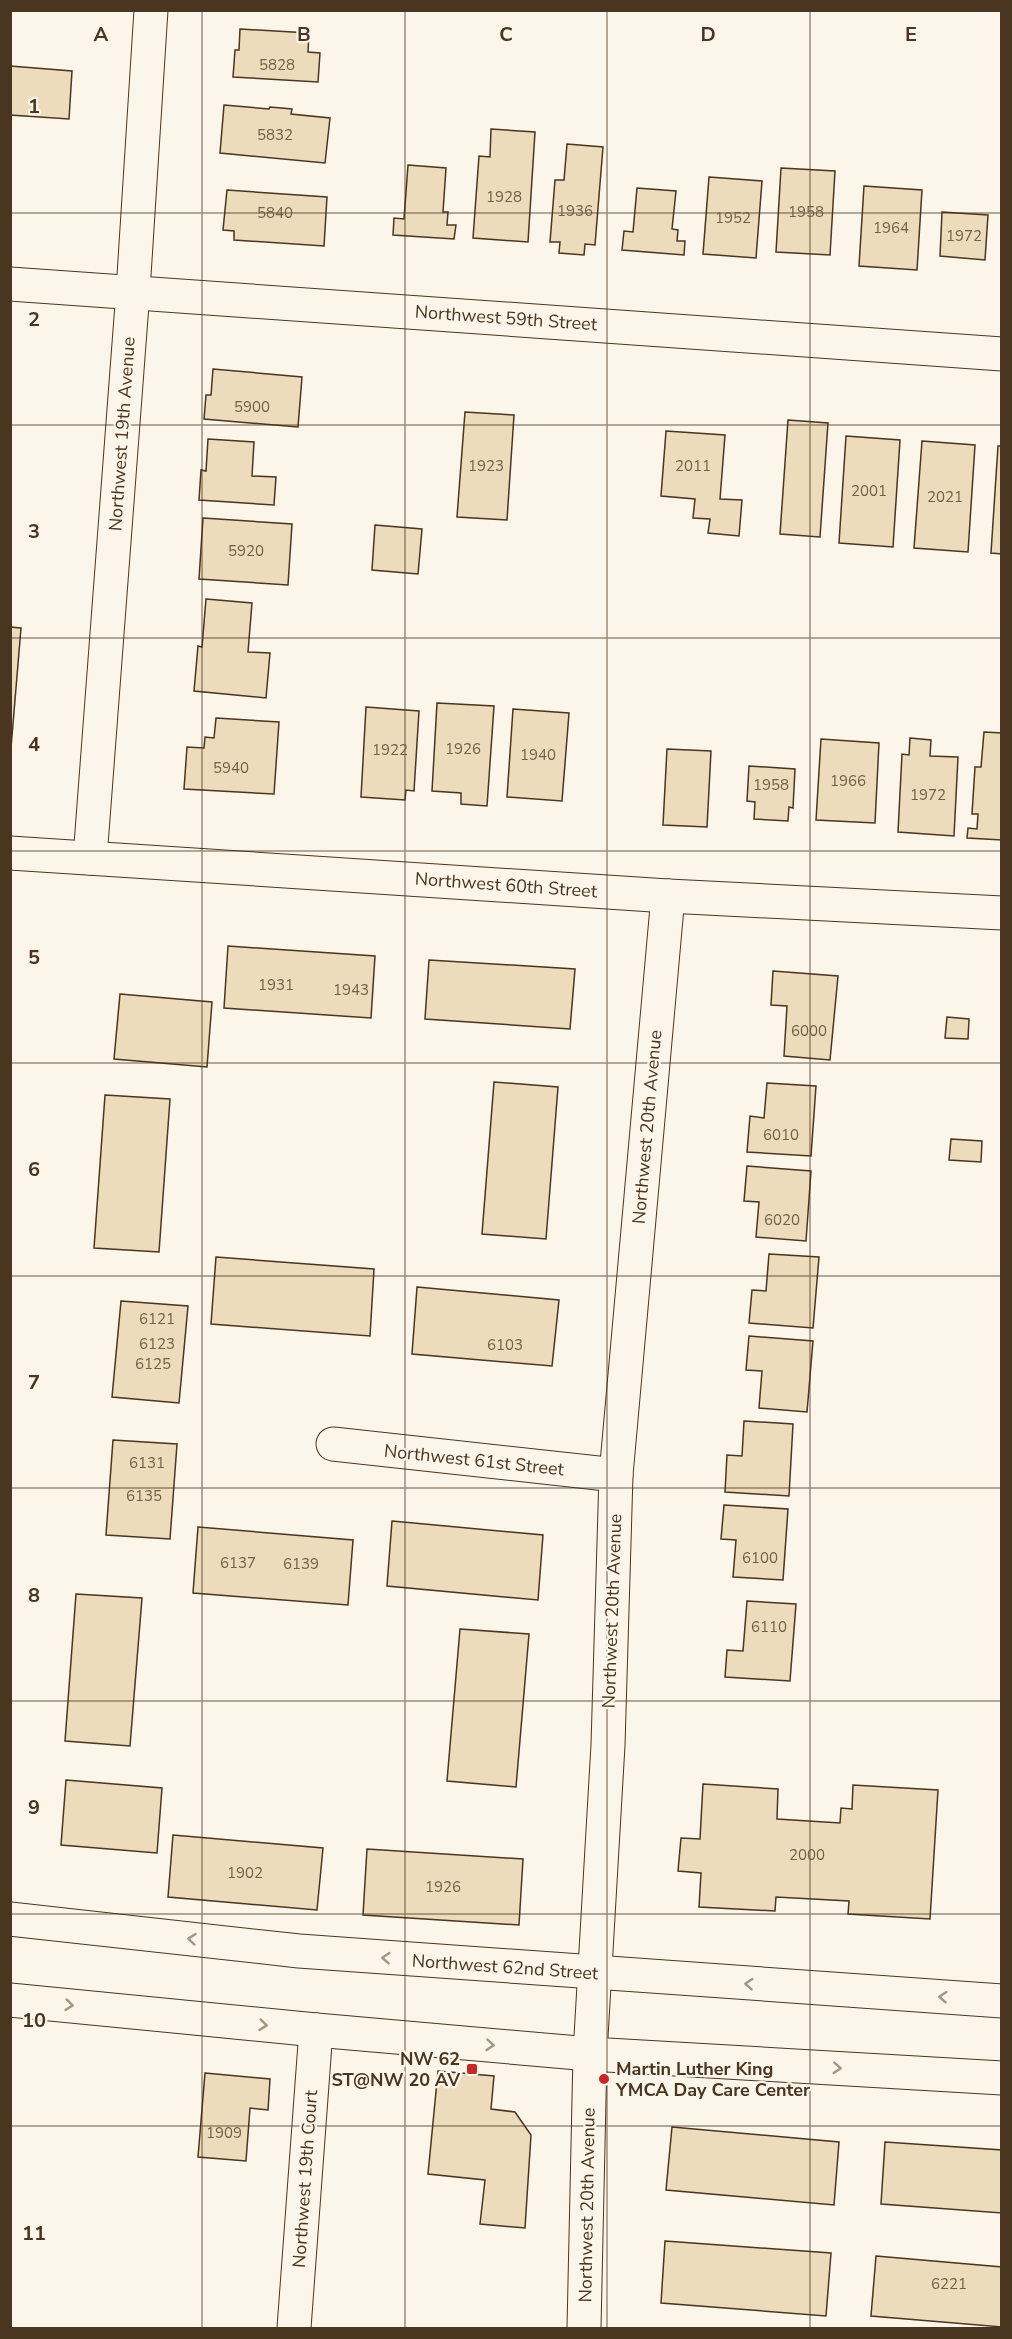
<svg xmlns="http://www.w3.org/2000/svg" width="1012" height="2339" font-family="'Nunito Sans',sans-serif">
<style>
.building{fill:#ecdcbc;stroke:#4a3520;stroke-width:1.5}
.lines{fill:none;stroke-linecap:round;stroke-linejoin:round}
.minor-casing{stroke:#4a3520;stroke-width:35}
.secondary-casing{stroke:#4a3520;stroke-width:35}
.minor{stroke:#fbf6e9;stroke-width:33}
.secondary{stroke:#fbf6e9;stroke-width:33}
.oneway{stroke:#a29684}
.grid{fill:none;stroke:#4a3520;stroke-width:1.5;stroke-opacity:0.55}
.poi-dot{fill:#c62828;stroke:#fbf6e9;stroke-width:2}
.labels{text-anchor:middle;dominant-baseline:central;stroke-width:4.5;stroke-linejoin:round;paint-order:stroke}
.number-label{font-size:15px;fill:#725f47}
.street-label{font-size:18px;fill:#4a3520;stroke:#fbf6e9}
.poi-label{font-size:18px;font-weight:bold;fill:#4a3520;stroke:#fbf6e9;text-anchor:end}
.grid-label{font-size:20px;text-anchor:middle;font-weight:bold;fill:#4a3520;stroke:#fbf6e9;stroke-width:4.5;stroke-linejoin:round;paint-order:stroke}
</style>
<rect width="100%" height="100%" fill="#fbf6e9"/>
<!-- building -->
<g class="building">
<polygon points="240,29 309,33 308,52 320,53 318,82 233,77 235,50 239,50"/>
<polygon points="10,66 72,71 69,119 10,115"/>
<polygon points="224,105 269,109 270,107 292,109 291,114 330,118 325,163 220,153"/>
<polygon points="491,129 535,132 528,242 473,238 479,156 490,157"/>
<polygon points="567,144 603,147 595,245 585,244 584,255 559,253 560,242 550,242 555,180 564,180"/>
<polygon points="408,165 446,168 443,212 448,212 447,225 456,225 454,239 393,235 394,218 404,219"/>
<polygon points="781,168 835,171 830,255 776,252"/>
<polygon points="709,177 762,181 756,258 703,254"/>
<polygon points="864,186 922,190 917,270 859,266"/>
<polygon points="637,188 676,191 672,229 678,230 677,241 685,241 684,255 622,250 624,231 633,232"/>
<polygon points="227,190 327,197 324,246 234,240 234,231 223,230"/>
<polygon points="942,212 988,215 985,260 940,256"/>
<polygon points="213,369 302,377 298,427 204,419 206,395 211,395"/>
<polygon points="465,412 514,415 507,520 457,517"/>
<polygon points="788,420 828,423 820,537 780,534"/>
<polygon points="666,431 725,435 720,499 742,500 739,536 708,533 710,519 693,518 695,499 661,496"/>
<polygon points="846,436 900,440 893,547 839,543"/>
<polygon points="208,439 254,442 252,476 276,477 274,505 199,500 201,470 206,471"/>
<polygon points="922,441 975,445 968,552 914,548"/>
<polygon points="998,446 1002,446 1002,554 991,553"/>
<polygon points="203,518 292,524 288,585 199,579"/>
<polygon points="375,525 422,529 418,574 372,570"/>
<polygon points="206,599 252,603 248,652 270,653 266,698 194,691 198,646 202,647"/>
<polygon points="10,627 21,628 10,760"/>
<polygon points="437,703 494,706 487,806 461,804 461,793 432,791"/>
<polygon points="366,707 419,711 414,791 406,790 405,800 361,797"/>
<polygon points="513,709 569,713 562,801 507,797"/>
<polygon points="216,718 279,722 274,794 184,789 187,747 204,748 205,737 214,738"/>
<polygon points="984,732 1002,733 1002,840 967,838 968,828 977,829 978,814 972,814 975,767 981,767"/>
<polygon points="910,738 931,740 930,756 958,757 954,836 898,832 902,754 909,755"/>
<polygon points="821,739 879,743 875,823 816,820"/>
<polygon points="667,749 711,751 707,827 663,825"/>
<polygon points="749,766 795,769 793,808 789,807 788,821 754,819 755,802 747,801"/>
<polygon points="228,946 375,956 371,1018 224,1008"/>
<polygon points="429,960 575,969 570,1029 425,1019"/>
<polygon points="773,971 838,976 830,1060 784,1056 787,1006 771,1005"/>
<polygon points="120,994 212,1002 207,1067 114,1059"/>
<polygon points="947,1017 969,1019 968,1039 945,1038"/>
<polygon points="494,1082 558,1087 546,1239 482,1234"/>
<polygon points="767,1083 816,1086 811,1156 747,1152 750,1116 764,1118"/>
<polygon points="105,1095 170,1099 159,1252 94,1248"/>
<polygon points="951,1139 982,1141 981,1162 949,1160"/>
<polygon points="747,1166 811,1171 806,1241 756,1237 759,1202 744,1201"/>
<polygon points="769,1254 819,1257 813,1328 749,1323 752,1290 766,1291"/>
<polygon points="216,1257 374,1269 370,1336 211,1324"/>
<polygon points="417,1287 559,1300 552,1366 412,1354"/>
<polygon points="121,1301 188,1306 179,1403 112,1397"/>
<polygon points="749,1336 813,1341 807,1412 759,1408 762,1371 746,1370"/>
<polygon points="744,1421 793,1424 789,1496 725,1492 727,1455 742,1456"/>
<polygon points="113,1440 177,1444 170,1539 106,1535"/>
<polygon points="724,1505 788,1509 783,1580 733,1577 736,1540 721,1539"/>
<polygon points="392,1521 543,1535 538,1600 387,1586"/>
<polygon points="198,1527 353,1540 348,1605 193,1593"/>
<polygon points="76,1594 142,1598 130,1746 65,1741"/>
<polygon points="747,1601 796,1604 790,1681 725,1677 727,1650 743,1651"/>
<polygon points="460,1629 529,1634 516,1787 447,1781"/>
<polygon points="66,1780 162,1788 157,1853 61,1845"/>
<polygon points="703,1784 778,1789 777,1819 840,1823 841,1808 852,1809 853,1785 938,1790 930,1919 848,1914 849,1901 776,1897 775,1911 699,1907 701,1873 678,1871 681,1838 700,1839"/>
<polygon points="173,1835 323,1848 317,1910 168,1897"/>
<polygon points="367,1849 523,1859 519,1925 363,1915"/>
<polygon points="438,2071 494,2076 491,2109 515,2112 531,2135 525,2228 480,2224 485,2180 428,2174"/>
<polygon points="205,2073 270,2079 268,2110 250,2108 246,2161 198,2157"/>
<polygon points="672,2127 839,2142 834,2205 666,2190"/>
<polygon points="885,2142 1002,2150 1002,2213 881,2204"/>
<polygon points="665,2241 831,2253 826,2316 661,2303"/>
<polygon points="876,2256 1002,2267 1002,2327 871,2316"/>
</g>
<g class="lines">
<defs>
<g id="minor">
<polyline points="10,284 1002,354"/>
<polyline points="10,853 668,896 1002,913"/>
<polyline points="90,858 133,291 151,10"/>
<polyline points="333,1444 616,1475"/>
<polyline points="294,2328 316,2030"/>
<polyline points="584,2328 590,2054 608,1745 616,1475 668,896"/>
</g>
<g id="secondary">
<polyline points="10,1919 299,1951 1002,2001"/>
<polyline points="10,2000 316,2030 590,2054 1002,2078"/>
</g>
</defs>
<!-- minor casing -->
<use href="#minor" class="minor-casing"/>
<!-- secondary casing -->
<use href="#secondary" class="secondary-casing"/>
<!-- minor -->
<use href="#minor" class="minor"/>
<!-- secondary -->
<use href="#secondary" class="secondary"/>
</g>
<!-- one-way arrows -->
<defs><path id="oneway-chevron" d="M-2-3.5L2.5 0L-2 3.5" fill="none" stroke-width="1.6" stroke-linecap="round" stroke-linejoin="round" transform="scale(1.5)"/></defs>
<g class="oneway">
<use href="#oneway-chevron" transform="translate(192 1939) rotate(-174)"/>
<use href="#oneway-chevron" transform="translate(386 1958) rotate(-176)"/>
<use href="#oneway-chevron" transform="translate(749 1984) rotate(-176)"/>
<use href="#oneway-chevron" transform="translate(943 1997) rotate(-176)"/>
<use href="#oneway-chevron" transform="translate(69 2005) rotate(6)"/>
<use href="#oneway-chevron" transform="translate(263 2025) rotate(6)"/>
<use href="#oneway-chevron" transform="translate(490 2045) rotate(5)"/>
<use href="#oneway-chevron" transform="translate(837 2068) rotate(3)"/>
</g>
<!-- grid -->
<path class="grid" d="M202 10V2328M405 10V2328M607 10V2328M810 10V2328M10 213H1002M10 425H1002M10 638H1002M10 851H1002M10 1063H1002M10 1276H1002M10 1488H1002M10 1701H1002M10 1914H1002M10 2126H1002"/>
<!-- markers -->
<g class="poi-dot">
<rect x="466" y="2063" width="12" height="12" rx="3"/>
<circle cx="604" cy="2079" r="6"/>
</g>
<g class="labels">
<!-- number labels -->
<g class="number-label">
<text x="277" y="65">5828</text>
<text x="275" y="135">5832</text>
<text x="504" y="197">1928</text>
<text x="575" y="211">1936</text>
<text x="806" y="212">1958</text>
<text x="275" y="213">5840</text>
<text x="733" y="218">1952</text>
<text x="891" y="228">1964</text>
<text x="964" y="236">1972</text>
<text x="252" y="407">5900</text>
<text x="486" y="466">1923</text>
<text x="693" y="466">2011</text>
<text x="869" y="491">2001</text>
<text x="945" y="497">2021</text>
<text x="246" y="551">5920</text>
<text x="463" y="749">1926</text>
<text x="390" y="750">1922</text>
<text x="538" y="755">1940</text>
<text x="231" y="768">5940</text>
<text x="848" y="781">1966</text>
<text x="771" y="785">1958</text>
<text x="928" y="795">1972</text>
<text x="276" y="985">1931</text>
<text x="351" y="990">1943</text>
<text x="809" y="1031">6000</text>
<text x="781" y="1135">6010</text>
<text x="782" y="1220">6020</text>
<text x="157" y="1319">6121</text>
<text x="157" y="1344">6123</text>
<text x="505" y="1345">6103</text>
<text x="153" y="1364">6125</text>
<text x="147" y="1463">6131</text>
<text x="144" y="1496">6135</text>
<text x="760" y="1558">6100</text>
<text x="238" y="1563">6137</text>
<text x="301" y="1564">6139</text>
<text x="769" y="1627">6110</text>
<text x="807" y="1855">2000</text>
<text x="245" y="1873">1902</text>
<text x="443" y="1887">1926</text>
<text x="224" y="2133">1909</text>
<text x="949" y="2284">6221</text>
</g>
<!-- street labels -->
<g class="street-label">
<text transform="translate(506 318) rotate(4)">Northwest 59th Street</text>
<text transform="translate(122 434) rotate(-86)">Northwest 19th Avenue</text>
<text transform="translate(506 885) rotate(4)">Northwest 60th Street</text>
<text transform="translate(647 1127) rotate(-85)">Northwest 20th Avenue</text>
<text transform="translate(474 1460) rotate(6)">Northwest 61st Street</text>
<text transform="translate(612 1611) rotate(-88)">Northwest 20th Avenue</text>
<text transform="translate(505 1967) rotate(4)">Northwest 62nd Street</text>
<text transform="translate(305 2179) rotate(-86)">Northwest 19th Court</text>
<text transform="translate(587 2205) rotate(-89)">Northwest 20th Avenue</text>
</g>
<!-- poi labels -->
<g class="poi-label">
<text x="460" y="2059">NW 62<tspan x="460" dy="21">ST@NW 20 AV</tspan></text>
<text x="616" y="2069" text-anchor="start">Martin Luther King<tspan x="616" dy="21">YMCA Day Care Center</tspan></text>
</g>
</g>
<g class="grid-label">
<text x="101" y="41">A</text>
<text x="304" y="41">B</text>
<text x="506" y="41">C</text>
<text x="708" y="41">D</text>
<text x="911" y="41">E</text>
<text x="34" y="113">1</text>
<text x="34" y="326">2</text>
<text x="34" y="538">3</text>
<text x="34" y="751">4</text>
<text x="34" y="964">5</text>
<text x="34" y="1176">6</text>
<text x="34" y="1389">7</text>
<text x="34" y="1602">8</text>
<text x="34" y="1814">9</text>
<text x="34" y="2027">10</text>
<text x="34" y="2240">11</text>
</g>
<!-- border -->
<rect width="1012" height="2339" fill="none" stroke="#4a3520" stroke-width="24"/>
</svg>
